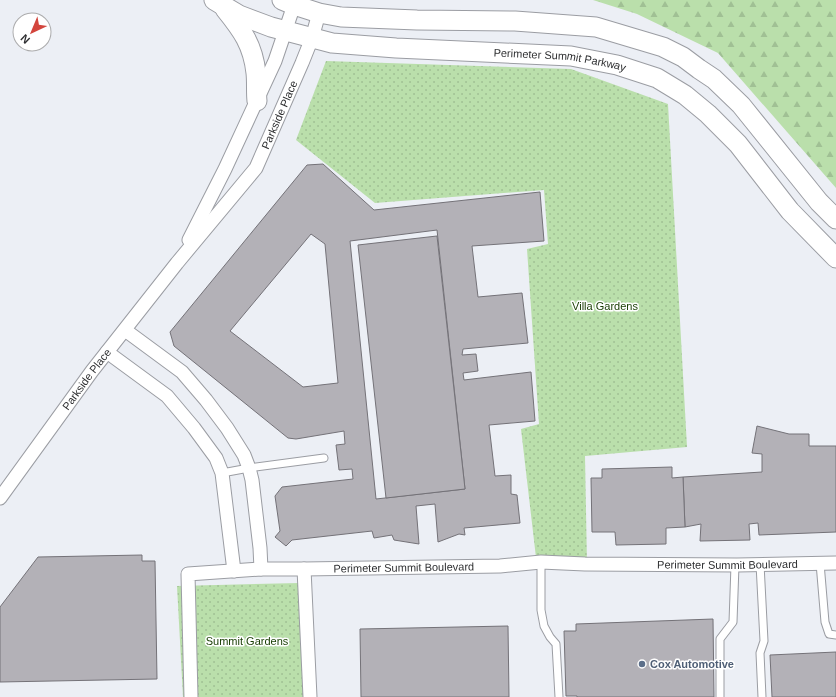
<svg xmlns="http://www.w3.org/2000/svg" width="836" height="697" font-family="Arial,sans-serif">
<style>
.grass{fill:url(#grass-dots)}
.forest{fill:url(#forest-firs)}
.building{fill:#b3b1b7;stroke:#747278;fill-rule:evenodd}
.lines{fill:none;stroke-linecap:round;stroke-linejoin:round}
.service-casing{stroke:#9b9da3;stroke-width:9}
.minor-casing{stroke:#9b9da3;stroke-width:15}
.secondary-casing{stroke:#9b9da3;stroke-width:21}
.service{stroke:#fff;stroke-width:7}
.minor{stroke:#fff;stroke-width:13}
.secondary{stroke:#fff;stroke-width:19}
.service-dot{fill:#5c6f8a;stroke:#fff;stroke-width:1.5}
.labels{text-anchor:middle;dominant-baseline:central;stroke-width:3;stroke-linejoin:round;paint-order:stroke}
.street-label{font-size:11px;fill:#2f3032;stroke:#fff}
.park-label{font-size:11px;fill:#163c01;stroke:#fff}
.service-label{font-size:11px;font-weight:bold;fill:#4e5e75;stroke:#fff;text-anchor:start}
</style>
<defs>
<pattern id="grass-dots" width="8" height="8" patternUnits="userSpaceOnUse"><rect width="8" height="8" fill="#badfab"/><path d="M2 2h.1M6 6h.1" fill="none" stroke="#a0c094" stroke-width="1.8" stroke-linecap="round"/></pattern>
<pattern id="forest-firs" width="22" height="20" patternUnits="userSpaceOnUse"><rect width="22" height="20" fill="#badfab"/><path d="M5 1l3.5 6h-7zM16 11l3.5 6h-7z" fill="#a0c094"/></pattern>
</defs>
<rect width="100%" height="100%" fill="#eceff5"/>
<!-- grass -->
<g class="grass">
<polygon points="326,61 571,69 668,104 687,447 585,456 587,565 537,566 521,429 539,424 527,249 548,244 544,190 375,203 296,140"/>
<polygon points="300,583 307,697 183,697 177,586"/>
</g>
<!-- forest -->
<polygon class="forest" points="574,0 836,0 836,188 718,53 637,14 593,0"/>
<!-- building -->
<g class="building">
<path d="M323 164 374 210 540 192 544 241 472 246 478 297 522 293 528 343 463 349 462 355 476 354 478 371 463 373 464 380 531 372 535 421 489 425 495 476 511 475V494L517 495 520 523 464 528 465 535 459 534 438 542 435 504 416 506 419 544 394 540 392 535 374 538 372 531 292 540 286 546 275 537 280 531 275 496 282 487 353 479 352 469 339 470 336 445 345 444 344 431 296 439 288 438 174 346 170 332 307 165ZM437 230 465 489 376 499 350 241ZM311 234 325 244 338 383 303 387 230 331Z"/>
<polygon points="437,236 465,489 386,498 358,245"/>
<polygon points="757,426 789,434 809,434 809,446 836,446 836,532 759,535 758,523 749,524 750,540 700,541 701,524 685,527 683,477 762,472 762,454 752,453"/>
<polygon points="672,467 672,478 683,477 685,527 666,528 666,544 616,545 615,532 592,532 591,478 602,478 602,469"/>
<polygon points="142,555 142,561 155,561 157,679 0,682 0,607 38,557"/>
<polygon points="713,619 714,697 577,697 577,696 566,696 564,631 576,631 576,624"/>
<polygon points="508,626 509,697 361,697 360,629"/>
<polygon points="836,652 836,697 772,697 770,655"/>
</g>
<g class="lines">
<defs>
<g id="service">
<polyline points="222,473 249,468 324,458"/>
<polyline points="541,562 541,610 544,626 550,637 556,644 559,697"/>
<polyline points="820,563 825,622 829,634 836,635"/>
<polyline points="760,564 764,641 760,653 762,697"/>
<polyline points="720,697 720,639 733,622 735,565"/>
</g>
<g id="minor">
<polyline points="189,240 225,169 275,61 294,5"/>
<polyline points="125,330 182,372 206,400 227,428 244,455 249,468 252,480 260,548 261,569"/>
<polyline points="107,352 167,396 194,428 216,458 222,473 234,571"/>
<path id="s1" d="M0 498 92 371 177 263 256 168 302 63 312 38 319 13"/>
<polyline points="304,569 310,697"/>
<path id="s2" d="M191 697 188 574 261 569H304L500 566 541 562 585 564 737 565 836 563"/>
</g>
<g id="secondary">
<path id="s3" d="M214 0 239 15 271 27 332 43 396 48 571 56 617 65 657 78 685 95 708 114 738 144 790 211 836 258"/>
<polyline points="282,0 294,5 319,13 341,17 417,20 515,21 596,27 663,47 683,57 699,69 714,79 741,105 819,202 836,219"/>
<path d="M225 9C242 30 253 45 256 73 257 82 256 92 257 101"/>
</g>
</defs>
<!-- service casing -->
<use href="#service" class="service-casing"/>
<!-- minor casing -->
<use href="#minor" class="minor-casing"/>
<!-- secondary casing -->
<use href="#secondary" class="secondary-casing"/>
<!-- service -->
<use href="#service" class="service"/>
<!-- minor -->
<use href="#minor" class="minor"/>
<!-- secondary -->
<use href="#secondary" class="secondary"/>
</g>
<!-- markers -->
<circle class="service-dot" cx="642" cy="664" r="4"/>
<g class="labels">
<!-- street labels -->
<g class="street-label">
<text stroke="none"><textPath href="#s3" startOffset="355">Perimeter Summit Parkway</textPath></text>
<text stroke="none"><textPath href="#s1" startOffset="476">Parkside Place</textPath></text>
<text stroke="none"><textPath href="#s1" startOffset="147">Parkside Place</textPath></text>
<text stroke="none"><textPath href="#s2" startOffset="663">Perimeter Summit Boulevard</textPath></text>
<text stroke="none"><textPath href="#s2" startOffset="339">Perimeter Summit Boulevard</textPath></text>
</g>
<!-- park labels -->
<g class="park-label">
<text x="605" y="306">Villa Gardens</text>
<text x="247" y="641">Summit Gardens</text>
</g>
<!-- service labels -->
<g class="service-label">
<text x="650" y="664">Cox Automotive</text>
</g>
</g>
<!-- north arrow -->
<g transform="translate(32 32) rotate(224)"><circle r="19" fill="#ffffff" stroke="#acacad"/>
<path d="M0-3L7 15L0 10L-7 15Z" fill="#d3453d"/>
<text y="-6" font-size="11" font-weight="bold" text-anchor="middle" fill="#2f3032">N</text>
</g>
</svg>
